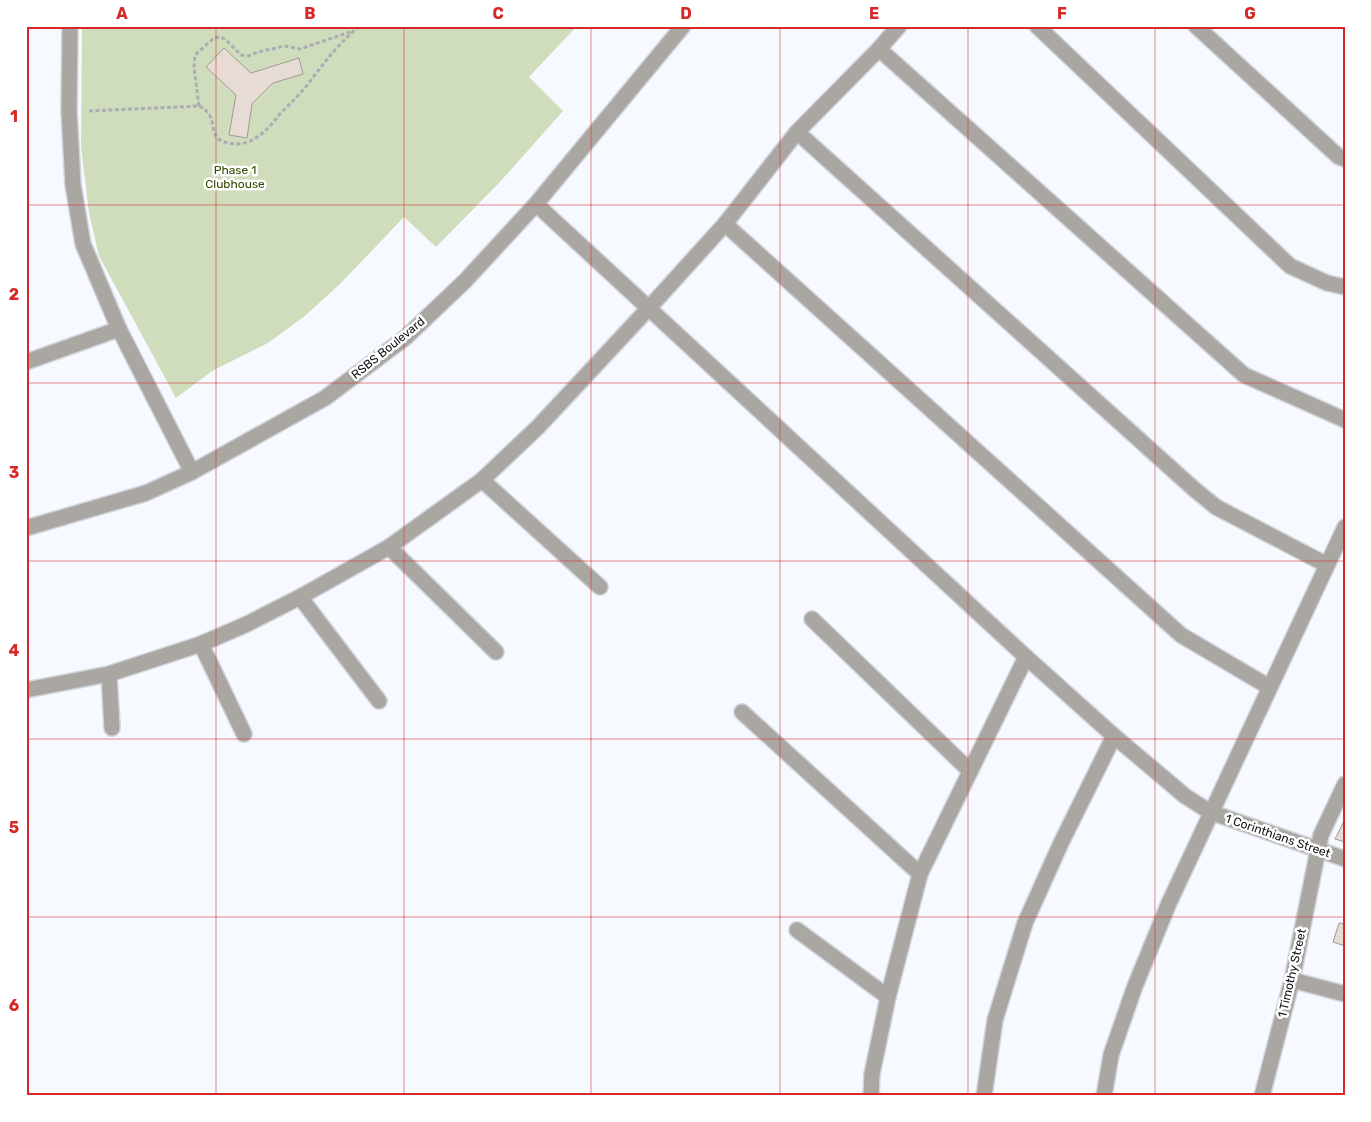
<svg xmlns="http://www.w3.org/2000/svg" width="1371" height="1122" font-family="Rubik,sans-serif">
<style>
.green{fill:#cfddbc}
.building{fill:#e6dcd5;stroke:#a39a94}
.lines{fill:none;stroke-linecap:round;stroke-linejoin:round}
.minor-casing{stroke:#d1d4da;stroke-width:18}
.path{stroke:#aaadb2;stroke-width:3;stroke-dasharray:4 2.5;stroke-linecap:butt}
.minor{stroke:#aaa7a3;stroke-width:15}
.grid{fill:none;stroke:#d62828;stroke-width:1;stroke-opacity:0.55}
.labels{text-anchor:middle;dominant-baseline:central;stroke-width:5;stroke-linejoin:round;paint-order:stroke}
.park-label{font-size:12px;fill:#334a00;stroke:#fff}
.street-label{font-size:12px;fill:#111316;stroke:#fff}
.neatline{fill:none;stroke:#d62828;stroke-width:2}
.grid-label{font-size:16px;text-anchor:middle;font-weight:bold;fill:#d62828}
</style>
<rect width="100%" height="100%" fill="#f6f9ff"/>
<!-- green -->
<polygon class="green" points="82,26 577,26 529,77 563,111 499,183 436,247 404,217 341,283 306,315 268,343 212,371 176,398 99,256 89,213 81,146"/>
<!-- building -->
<g class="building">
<polygon points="224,48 251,73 299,58 303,74 273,83 252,104 247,138 229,135 236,95 206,67"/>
<polygon points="1345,819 1345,842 1335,839"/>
<polygon points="1339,923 1345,924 1345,946 1333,942"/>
</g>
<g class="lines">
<defs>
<g id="minor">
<polyline points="70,26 69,111 73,185 83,244 119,329 192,472"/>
<polyline points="1037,26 1290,266 1327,283 1345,287"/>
<polyline points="1196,26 1339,157 1345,159"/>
<polyline points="879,49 1244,375 1345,420"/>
<polyline points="797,132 1194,489 1216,507 1327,565"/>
<polyline points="536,204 1026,657 1114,736 1185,796 1210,812 1345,859"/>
<polyline points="725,224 1181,635 1269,687"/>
<polyline points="26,362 119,329"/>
<polyline points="482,480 600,587"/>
<polyline points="26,528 146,493 192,472 325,398 405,338 465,281 536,204 683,26"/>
<polyline points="389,547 496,652"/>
<polyline points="300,597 379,701"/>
<polyline points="812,619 970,771"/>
<polyline points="201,644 244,734"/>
<polyline points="109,674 112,728"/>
<polyline points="26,690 109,674 201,644 247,624 300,597 389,547 482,480 538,427 648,309 725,224 797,132 879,49 899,26"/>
<polyline points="742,712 920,874"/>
<polyline points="797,930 888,997"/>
<polyline points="1292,980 1345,994"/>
<polyline points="871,1096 872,1074 888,997 920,874 1026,657"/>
<polyline points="984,1096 995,1020 1025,923 1061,843 1114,736"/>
<polyline points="1104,1096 1111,1055 1135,986 1169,903 1345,527"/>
<polyline points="1262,1096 1292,980 1321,835 1345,784"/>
</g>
</defs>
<!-- minor casing -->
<use href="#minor" class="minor-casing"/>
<!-- path -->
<g class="path">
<polyline points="199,106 194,67 195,55 214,38 221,37 227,41 241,55 248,56 258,52 285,46 300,49 353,31"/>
<path d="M89 111 199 106C220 116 207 135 222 141 231 145 244 145 252 140 264 134 272 124 280 114 288 106 296 98 304 89 322 66 337 44 360 26"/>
</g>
<!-- minor -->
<use href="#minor" class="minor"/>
</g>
<!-- grid -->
<path class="grid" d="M216 26V1096M404 26V1096M591 26V1096M780 26V1096M968 26V1096M1155 26V1096M26 205H1345M26 383H1345M26 561H1345M26 739H1345M26 917H1345"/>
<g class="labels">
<!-- park labels -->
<g class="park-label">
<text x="235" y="170">Phase 1<tspan x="235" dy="14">Clubhouse</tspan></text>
</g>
<!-- street labels -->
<g class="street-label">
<text transform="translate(388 348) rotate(-39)">RSBS Boulevard</text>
<text transform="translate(1278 836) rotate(19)">1 Corinthians Street</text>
<text transform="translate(1292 973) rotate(-77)">1 Timothy Street</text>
</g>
</g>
<!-- border -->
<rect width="1371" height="1122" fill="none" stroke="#ffffff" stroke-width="55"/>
<rect x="28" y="28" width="1316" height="1066" class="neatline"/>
<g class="grid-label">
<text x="122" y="19">A</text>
<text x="310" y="19">B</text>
<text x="498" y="19">C</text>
<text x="686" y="19">D</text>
<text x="874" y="19">E</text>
<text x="1062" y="19">F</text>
<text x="1250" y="19">G</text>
<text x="14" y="122">1</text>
<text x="14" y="300">2</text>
<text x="14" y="478">3</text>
<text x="14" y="656">4</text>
<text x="14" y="833">5</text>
<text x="14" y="1011">6</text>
</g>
</svg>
